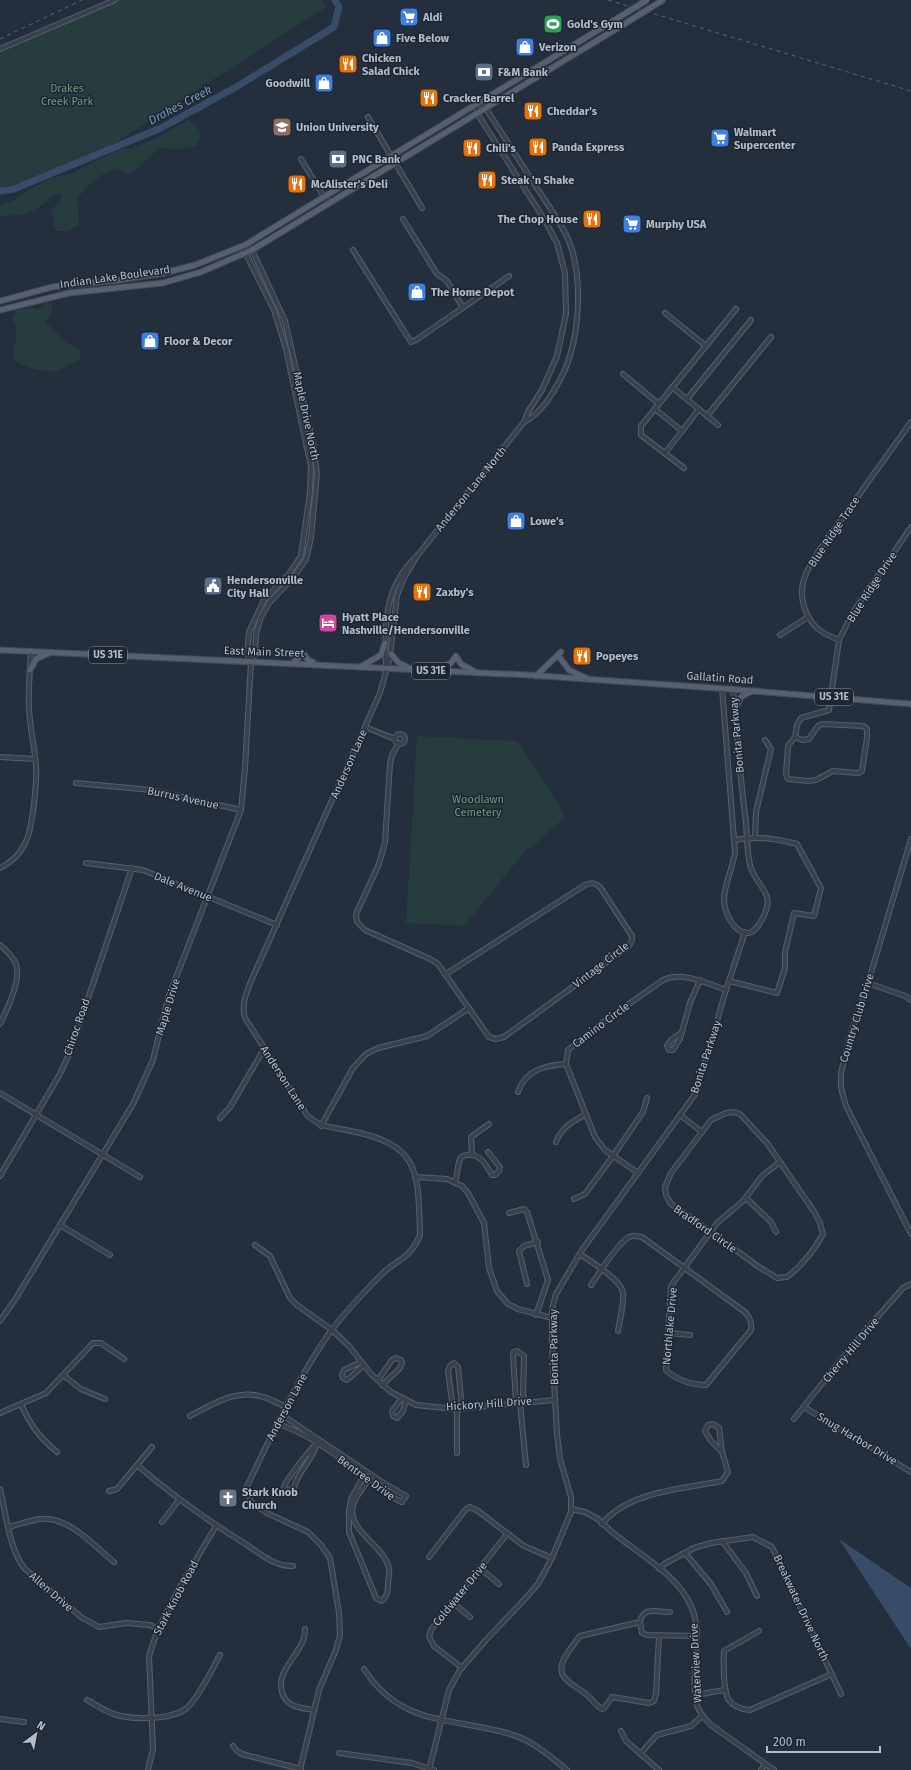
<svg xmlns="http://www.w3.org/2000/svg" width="911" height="1770" font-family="'Fira Sans',sans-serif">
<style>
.green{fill:#263c3f}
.water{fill:#394c67}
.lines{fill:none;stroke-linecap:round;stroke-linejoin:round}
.river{stroke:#394c67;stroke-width:7}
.minor-casing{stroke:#565f6c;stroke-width:6}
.major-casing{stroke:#414a57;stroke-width:7}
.minor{stroke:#38414e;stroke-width:4}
.major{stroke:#56606e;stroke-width:5}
.rail{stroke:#5a6575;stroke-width:1;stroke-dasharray:4 4;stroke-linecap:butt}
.major-bridge-casing{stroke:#414a57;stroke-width:7;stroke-linecap:butt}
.major-bridge{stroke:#56606e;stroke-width:5}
.labels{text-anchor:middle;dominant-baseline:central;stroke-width:3;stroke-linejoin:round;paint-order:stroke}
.shield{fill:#1d2633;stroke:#878f9c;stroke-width:1}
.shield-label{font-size:10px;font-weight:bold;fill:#b4bcc9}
.poi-label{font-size:11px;font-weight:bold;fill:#b4bcc9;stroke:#1d2633;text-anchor:start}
.park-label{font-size:11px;fill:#6b9a76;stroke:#1d2633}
.street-label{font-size:11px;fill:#b4bcc9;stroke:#1d2633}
.water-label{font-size:12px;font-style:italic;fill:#7c92b1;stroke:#1d2633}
</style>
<rect width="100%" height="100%" fill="#242f3e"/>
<!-- green -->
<g class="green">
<polygon points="119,0 323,0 326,7 82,164 0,188 0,50"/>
<path d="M189 119 201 132 197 145 179 150 159 148 130 175 117 168C96 177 92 180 78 198L79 225 68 231H56C52 217 47 211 60 202L61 194H54C36 212 28 215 2 216L0 219V205L15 200 30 189 49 179 72 173 119 150 132 148 157 138Z"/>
<path d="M47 302 52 305V312L45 322 65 342 79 349 81 357 76 363C68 364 68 365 62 369 48 376 28 367 15 361L13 351 16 340 15 335 17 326 13 320 16 310 32 308 37 310Z"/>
<polygon points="417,736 515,741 519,743 565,815 563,819 539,841 526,850 464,926 406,923"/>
</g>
<!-- water -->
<polygon class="water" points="839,1539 911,1588 911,1649"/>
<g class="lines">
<!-- river -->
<polyline class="river" points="0,191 14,189 161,128 236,87 334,27 339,7 335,0"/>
<defs>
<g id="minor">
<polyline points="0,49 115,0"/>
<polyline points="368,117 422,208"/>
<polyline points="301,159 324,197 330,203"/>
<polyline points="403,219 437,274 447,281 463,308"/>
<polyline points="245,245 245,252 274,310 286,349 311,467 310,492 301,556 289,574 264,600 249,632 247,653 251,662"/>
<polyline points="353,250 411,342 416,340 509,276"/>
<polyline points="665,313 706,346"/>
<polyline points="623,374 659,404"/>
<polyline points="672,387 718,425"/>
<polyline points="687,399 751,320"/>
<polyline points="655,409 682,431"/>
<polyline points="707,416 771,337"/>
<polyline points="665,453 699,409"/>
<polyline points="684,468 641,435 641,426 736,309"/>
<polyline points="780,635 808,617"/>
<path d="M839 640C832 637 823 634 817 628 806 618 799 598 803 583 805 572 812 562 818 552L911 422"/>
<path d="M386 667C384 624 384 587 417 556L524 422 529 410 542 390 557 356 566 314 565 273 557 243 544 219 477 113V103L485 107C501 132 517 157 533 182 545 201 559 219 568 239 584 277 580 340 562 376 553 393 542 413 524 422"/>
<path d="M722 688 735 852C733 868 724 884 724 900 724 918 745 949 760 923 778 893 760 892 751 868 747 857 747 835 746 823 740 778 737 734 733 689"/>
<polyline points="365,727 395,739"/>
<circle cx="400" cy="739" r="5"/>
<polyline points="795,737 788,746 786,774 788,779 808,781 816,780 833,771 858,773 862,771 867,737 867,729 863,726 822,724 818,726 809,739 802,740 795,737 797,725 801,718 829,710 839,640 852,614 911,527"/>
<path d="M399 743 392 755 390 764 385 842 379 864 356 914 357 922 365 930 430 959 438 964 489 1037 496 1039 504 1037 629 946 632 940V936L600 887C595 882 591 883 585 885L446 974"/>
<polyline points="0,757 35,759"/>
<polyline points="76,783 151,790 241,810"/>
<polyline points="755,838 756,812 771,749 765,740"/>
<polyline points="911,839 868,983 850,1036 841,1073 841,1088 846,1106 911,1234"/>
<polyline points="86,863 143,870 277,925"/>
<path d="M0 868C10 863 19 856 24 845 33 831 37 781 36 764 34 745 30 727 29 709 28 690 30 670 31 651"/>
<path d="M0 945C6 950 13 956 16 964 22 979 7 1010 0 1024"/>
<path d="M729 981 777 993 785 968V952L794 913 814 916 821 888 797 844C773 838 759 836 734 840"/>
<polyline points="868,983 905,996 911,1000"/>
<polyline points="681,1033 671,1040 667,1046 669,1050 673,1050 680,1039 690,1003 700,980"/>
<path d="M518 1092C525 1070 546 1065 566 1064"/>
<polyline points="0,1093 140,1177"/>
<path d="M734 1112 740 1114 767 1143 815 1213 820 1223 823 1234C813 1252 803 1265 787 1277L777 1278 759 1267 711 1232 671 1204 666 1195 665 1187 671 1173 711 1120 726 1113Z"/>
<polyline points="680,1115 702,1132"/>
<polyline points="220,1118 230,1107 264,1049"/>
<polyline points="321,1126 353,1068 366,1054 378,1048 427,1036 469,1008"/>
<path d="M556 1142C562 1127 572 1122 586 1114"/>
<polyline points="472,1154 471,1137 489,1124"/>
<path d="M638 1173 605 1150 595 1137 566 1064 568 1050 602 1023 663 980C683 971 706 983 726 990"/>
<polyline points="0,1176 60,1074 70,1052 132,868"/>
<polyline points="416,1177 447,1179 462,1186 468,1193 484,1223 489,1268 497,1291 508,1304 518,1309 552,1318"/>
<path d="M455 1182C458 1175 457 1163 461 1157 463 1156 465 1155 467 1155 480 1153 486 1165 492 1175H495L499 1171 500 1167 488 1152"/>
<polyline points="746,1198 771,1222 776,1232"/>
<polyline points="574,1199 585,1194 613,1156 643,1112 647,1098"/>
<polyline points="509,1213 524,1209 527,1212 548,1280 536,1315"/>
<polyline points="60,1225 110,1255"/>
<polyline points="255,1245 270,1256 290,1298 297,1305 332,1330 349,1346 371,1374 391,1392 416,1405 455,1409 555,1400"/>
<path d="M580 1254C591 1262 622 1280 623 1293 624 1305 620 1319 618 1331"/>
<polyline points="527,1284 519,1251 524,1246 538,1242"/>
<path d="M591 1285C599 1273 617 1244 629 1237 633 1235 637 1236 642 1237L745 1312C750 1318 752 1322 751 1330L706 1385C692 1385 676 1380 666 1370L671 1286 717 1223 743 1201 762 1176 780 1162"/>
<polyline points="0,1321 16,1298 133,1104 153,1060 168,998 241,810 245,768 251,662 255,654 256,634 261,617 269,603 293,578 306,559 311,538 317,474 314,448 285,321 252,250 245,245"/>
<polyline points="668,1333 690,1335"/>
<polyline points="361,1362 344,1370 342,1375 343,1378 347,1380 364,1365"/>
<polyline points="63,1375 81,1389 105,1399"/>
<polyline points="378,1380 392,1360 396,1358 401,1360 402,1363 400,1368 382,1385"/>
<polyline points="402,1398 392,1411 393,1416 397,1418 403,1411 406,1400"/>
<polyline points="516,1403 513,1355 514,1352 517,1351 524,1356 523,1395 526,1402"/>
<polyline points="520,1403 526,1465"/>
<path d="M21 1404C30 1425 40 1438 57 1452"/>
<polyline points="804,1407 911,1472"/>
<polyline points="453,1408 448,1371 450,1366 454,1363 458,1367 462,1408"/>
<polyline points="457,1408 457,1453"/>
<polyline points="0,1413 46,1393 93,1343 101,1343 124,1359"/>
<path d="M190 1416C213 1404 237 1388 263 1397 271 1399 279 1404 286 1407"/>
<polyline points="794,1419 851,1347 903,1288 911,1284"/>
<path d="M278 1424C316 1436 347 1465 380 1486 387 1491 394 1500 402 1502L406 1496 382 1482 282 1415"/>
<path d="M317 1443C313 1460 298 1471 294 1488L287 1491 284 1487C286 1480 311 1448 317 1443Z"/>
<path d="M137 1465C172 1495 205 1519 244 1543 259 1553 275 1567 293 1566"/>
<path d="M364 1476 351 1499 349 1511V1532L376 1598 381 1601 384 1599C388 1594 388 1588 388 1581 389 1577 390 1573 389 1569 385 1545 347 1532 353 1506 355 1496 364 1487 369 1479"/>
<path d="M0 1489C6 1513 9 1550 25 1569L81 1617 99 1627 126 1623 150 1625 158 1629"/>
<polyline points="109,1491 117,1489 152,1447"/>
<path d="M571 1509 585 1512 598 1519C626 1549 676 1569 692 1608 704 1639 689 1674 697 1705 699 1713 705 1719 711 1725L774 1770"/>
<polyline points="162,1522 179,1500"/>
<path d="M602 1524C628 1491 683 1489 722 1481L728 1472 722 1452 719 1428 713 1424 708 1425 705 1431 711 1441 722 1452"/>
<path d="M9 1527C19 1524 29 1521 39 1519 68 1515 93 1545 114 1562"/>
<polyline points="722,1541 746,1573 757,1596"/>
<polyline points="685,1553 711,1584 727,1612"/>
<polyline points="429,1557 466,1509 470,1507 478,1511 524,1546 552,1558"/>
<polyline points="480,1568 499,1584"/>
<polyline points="659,1569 664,1564 694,1548 711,1543 753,1537 772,1547 841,1694"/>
<polyline points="452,1602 470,1617"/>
<polyline points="640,1622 642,1633 647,1635 697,1636"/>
<path d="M305 1629C306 1652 275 1668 282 1692 286 1707 300 1708 314 1710"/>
<path d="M759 1631 724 1651C723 1659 724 1667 724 1676 725 1696 727 1708 750 1710L832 1674"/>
<path d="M659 1636 656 1694 654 1701 649 1703 612 1697 605 1707 602 1709C595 1705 592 1699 586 1694 569 1682 552 1676 567 1654 571 1648 575 1642 580 1636L640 1622C643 1606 657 1612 670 1612"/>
<polyline points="462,1668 434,1646 429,1636 431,1630 507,1534"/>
<path d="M364 1669C401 1727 453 1717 510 1734 532 1740 550 1756 567 1770"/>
<polyline points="696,1695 724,1690"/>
<path d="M87 1700C97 1705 107 1713 117 1715 135 1720 174 1720 188 1707 201 1694 211 1671 220 1655"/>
<polyline points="0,1719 24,1722"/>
<polyline points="621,1731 626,1741 659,1770"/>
<polyline points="233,1746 237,1751 242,1754 301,1769"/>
<polyline points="339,1753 412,1763 434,1770"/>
<polyline points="640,1754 657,1735 691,1726 702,1716"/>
<polyline points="148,1770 153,1749 149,1656 158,1629 181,1585 216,1526"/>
<path d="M300 1770 319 1690 336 1650 340 1635 339 1613 330 1558 321 1545 308 1532 267 1513 251 1502 246 1488C271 1437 296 1381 328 1335 344 1313 364 1292 383 1273 399 1258 410 1259 420 1235 418 1168 420 1144 346 1130 331 1127 319 1127 307 1115L245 1018C241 1005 246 994 251 981L380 693 390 657 397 595 404 578 417 556"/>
<polyline points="429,1770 449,1690 460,1670 486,1640 523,1601 538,1584 552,1558 571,1512 571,1497 560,1459 557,1434 552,1347 552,1309 556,1294 582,1250 696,1093 726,990 745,932"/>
<polyline points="761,1770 765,1764"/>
</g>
<g id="major">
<polyline points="0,301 52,287 119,280 164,273 195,265 245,245 613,21"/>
<polyline points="0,310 69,293 163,283 201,272 252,250 621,26"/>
<polyline points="0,650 528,675 729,689 911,704"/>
<polyline points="391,654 399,663 411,669"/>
<polyline points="560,658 569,670 586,678"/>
<polyline points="293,663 303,653 308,660 313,662"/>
<polyline points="360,667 381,655 385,643"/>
<polyline points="30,670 36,659 49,653"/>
<polyline points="438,670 451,663 456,656 461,664 474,671"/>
<polyline points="536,676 561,652"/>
<polyline points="735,710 741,697 752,691"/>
</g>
</defs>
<!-- minor casing -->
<use href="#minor" class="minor-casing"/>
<!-- major casing -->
<use href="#major" class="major-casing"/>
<!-- minor -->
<use href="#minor" class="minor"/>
<!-- major -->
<use href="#major" class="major"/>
<!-- rail -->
<g class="rail">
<polyline points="608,0 911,91"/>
<polyline points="0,39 82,0"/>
</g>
<defs>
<g id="major-bridge">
<polyline points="613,21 647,0"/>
<polyline points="621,26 663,0"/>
</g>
</defs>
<!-- major-bridge casing -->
<use href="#major-bridge" class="major-bridge-casing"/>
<!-- major-bridge -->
<use href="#major-bridge" class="major-bridge"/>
</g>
<!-- icons -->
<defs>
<symbol id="supermarket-square" viewBox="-11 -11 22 22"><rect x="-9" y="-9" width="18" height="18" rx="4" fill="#3f7fe0" stroke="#1d2633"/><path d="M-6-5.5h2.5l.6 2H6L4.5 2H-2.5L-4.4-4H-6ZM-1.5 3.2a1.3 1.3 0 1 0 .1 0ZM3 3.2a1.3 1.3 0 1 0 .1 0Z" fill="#fff"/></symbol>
<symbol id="stadium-square" viewBox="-11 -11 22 22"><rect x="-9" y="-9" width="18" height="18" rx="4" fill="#2e9e5b" stroke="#1d2633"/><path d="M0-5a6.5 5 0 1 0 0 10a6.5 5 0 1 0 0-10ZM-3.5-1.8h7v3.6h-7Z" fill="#fff"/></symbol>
<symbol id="shop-square" viewBox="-11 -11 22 22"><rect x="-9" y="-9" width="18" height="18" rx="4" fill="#3f7fe0" stroke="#1d2633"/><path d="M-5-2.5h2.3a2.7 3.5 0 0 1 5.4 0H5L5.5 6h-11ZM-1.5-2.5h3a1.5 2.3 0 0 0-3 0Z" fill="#fff"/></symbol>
<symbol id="restaurant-square" viewBox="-11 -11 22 22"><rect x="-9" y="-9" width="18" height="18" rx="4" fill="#e8710a" stroke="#1d2633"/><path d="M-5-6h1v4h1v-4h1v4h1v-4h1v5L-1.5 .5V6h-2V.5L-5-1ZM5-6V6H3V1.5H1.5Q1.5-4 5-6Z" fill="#fff"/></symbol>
<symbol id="bank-square" viewBox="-11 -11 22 22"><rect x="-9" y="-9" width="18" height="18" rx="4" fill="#5c6f8a" stroke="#1d2633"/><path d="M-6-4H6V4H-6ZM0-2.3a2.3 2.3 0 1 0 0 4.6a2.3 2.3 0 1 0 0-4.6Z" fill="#fff"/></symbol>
<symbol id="university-square" viewBox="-11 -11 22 22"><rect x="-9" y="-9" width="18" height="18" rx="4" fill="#8d6e63" stroke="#1d2633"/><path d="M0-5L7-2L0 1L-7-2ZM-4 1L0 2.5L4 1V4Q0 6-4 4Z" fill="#fff"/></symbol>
<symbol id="civic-square" viewBox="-11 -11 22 22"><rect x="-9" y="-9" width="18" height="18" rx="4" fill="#5c6f8a" stroke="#1d2633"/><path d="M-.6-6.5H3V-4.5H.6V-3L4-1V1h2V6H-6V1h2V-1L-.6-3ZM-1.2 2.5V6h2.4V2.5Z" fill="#fff"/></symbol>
<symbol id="hotel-square" viewBox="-11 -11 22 22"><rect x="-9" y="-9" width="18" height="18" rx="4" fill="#d1479c" stroke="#1d2633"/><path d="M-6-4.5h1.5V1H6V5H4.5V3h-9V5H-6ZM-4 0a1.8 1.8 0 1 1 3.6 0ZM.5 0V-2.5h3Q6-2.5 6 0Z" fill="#fff"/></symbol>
<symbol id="church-square" viewBox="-11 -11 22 22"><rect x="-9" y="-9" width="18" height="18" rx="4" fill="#6b7280" stroke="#1d2633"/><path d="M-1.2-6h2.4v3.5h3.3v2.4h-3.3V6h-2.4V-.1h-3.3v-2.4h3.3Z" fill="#fff"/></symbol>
</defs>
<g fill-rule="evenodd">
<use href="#supermarket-square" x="398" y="6" width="22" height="22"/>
<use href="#stadium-square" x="542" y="13" width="22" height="22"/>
<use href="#shop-square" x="371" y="27" width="22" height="22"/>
<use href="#shop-square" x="514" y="36" width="22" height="22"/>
<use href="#restaurant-square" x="337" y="53" width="22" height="22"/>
<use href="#bank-square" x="473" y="61" width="22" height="22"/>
<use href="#shop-square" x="313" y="72" width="22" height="22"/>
<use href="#restaurant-square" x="418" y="87" width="22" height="22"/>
<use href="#restaurant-square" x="522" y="100" width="22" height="22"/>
<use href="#university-square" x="271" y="116" width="22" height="22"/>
<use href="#supermarket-square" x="709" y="127" width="22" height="22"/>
<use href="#restaurant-square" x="527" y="136" width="22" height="22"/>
<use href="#restaurant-square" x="461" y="137" width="22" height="22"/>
<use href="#bank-square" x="327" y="148" width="22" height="22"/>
<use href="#restaurant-square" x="476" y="169" width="22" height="22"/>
<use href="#restaurant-square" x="286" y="173" width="22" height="22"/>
<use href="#restaurant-square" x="581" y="208" width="22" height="22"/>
<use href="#supermarket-square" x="621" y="213" width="22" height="22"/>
<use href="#shop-square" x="406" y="281" width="22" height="22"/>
<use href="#shop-square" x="139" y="330" width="22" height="22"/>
<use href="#shop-square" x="505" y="510" width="22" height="22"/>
<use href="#civic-square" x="202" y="575" width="22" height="22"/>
<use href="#restaurant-square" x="411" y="581" width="22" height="22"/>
<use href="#hotel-square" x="317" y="612" width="22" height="22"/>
<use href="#restaurant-square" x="571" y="645" width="22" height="22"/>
<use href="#church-square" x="217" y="1487" width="22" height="22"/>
</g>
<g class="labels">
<!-- shield labels -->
<g class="shield">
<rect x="89" y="647" width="38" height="16" rx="3"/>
<rect x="412" y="663" width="38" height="16" rx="3"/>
<rect x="815" y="689" width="38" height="16" rx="3"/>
</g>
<g class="shield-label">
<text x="108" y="655">US 31E</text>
<text x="431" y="671">US 31E</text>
<text x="834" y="697">US 31E</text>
</g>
<!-- poi labels -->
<g class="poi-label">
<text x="423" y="17">Aldi</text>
<text x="567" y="24">Gold's Gym</text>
<text x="396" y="38">Five Below</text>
<text x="539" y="47">Verizon</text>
<text x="362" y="58">Chicken<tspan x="362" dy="13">Salad Chick</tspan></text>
<text x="498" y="72">F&amp;M Bank</text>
<text x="310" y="83" text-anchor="end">Goodwill</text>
<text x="443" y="98">Cracker Barrel</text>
<text x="547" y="111">Cheddar's</text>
<text x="296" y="127">Union University</text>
<text x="734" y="132">Walmart<tspan x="734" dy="13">Supercenter</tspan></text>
<text x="552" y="147">Panda Express</text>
<text x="486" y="148">Chili's</text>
<text x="352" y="159">PNC Bank</text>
<text x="501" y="180">Steak 'n Shake</text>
<text x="311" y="184">McAlister's Deli</text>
<text x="578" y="219" text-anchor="end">The Chop House</text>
<text x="646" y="224">Murphy USA</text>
<text x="431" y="292">The Home Depot</text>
<text x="164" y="341">Floor &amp; Decor</text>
<text x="530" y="521">Lowe's</text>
<text x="227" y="580">Hendersonville<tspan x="227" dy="13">City Hall</tspan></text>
<text x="436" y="592">Zaxby's</text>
<text x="342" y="617">Hyatt Place<tspan x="342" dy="13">Nashville/Hendersonville</tspan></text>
<text x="596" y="656">Popeyes</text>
<text x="242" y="1492">Stark Knob<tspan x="242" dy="13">Church</tspan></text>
</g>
<!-- park labels -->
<g class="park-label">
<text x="67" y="88">Drakes<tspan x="67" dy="13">Creek Park</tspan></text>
<text x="478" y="799">Woodlawn<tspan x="478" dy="13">Cemetery</tspan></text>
</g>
<!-- street labels -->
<g class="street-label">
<text transform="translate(115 277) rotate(-8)">Indian Lake Boulevard</text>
<text transform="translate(306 416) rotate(78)">Maple Drive North</text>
<text transform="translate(471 489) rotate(-51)">Anderson Lane North</text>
<text transform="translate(834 532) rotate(-56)">Blue Ridge Trace</text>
<text transform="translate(872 587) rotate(-57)">Blue Ridge Drive</text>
<text transform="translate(264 652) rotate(2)">East Main Street</text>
<text transform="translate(720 678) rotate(4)">Gallatin Road</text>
<text transform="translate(737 735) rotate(-95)">Bonita Parkway</text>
<text transform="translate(349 764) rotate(-66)">Anderson Lane</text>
<text transform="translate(183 798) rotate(12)">Burrus Avenue</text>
<text transform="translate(183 887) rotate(22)">Dale Avenue</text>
<text transform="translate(601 965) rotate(-38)">Vintage Circle</text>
<text transform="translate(168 1007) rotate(-73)">Maple Drive</text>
<text transform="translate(857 1018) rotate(-73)">Country Club Drive</text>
<text transform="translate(601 1025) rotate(-37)">Camino Circle</text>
<text transform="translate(77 1027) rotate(-71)">Chiroc Road</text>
<text transform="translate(706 1057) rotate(-72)">Bonita Parkway</text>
<text transform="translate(283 1078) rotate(57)">Anderson Lane</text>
<text transform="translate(705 1229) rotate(35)">Bradford Circle</text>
<text transform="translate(670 1326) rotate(-85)">Northlake Drive</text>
<text transform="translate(554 1347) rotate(-91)">Bonita Parkway</text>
<text transform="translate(851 1350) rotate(-50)">Cherry Hill Drive</text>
<text transform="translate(489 1404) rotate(-4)">Hickory Hill Drive</text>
<text transform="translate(287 1407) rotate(-62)">Anderson Lane</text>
<text transform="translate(857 1439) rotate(31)">Snug Harbor Drive</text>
<text transform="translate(366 1478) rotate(36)">Bentree Drive</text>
<text transform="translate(51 1592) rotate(41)">Allen Drive</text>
<text transform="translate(460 1594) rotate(-51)">Coldwater Drive</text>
<text transform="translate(176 1598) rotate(-62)">Stark Knob Road</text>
<text transform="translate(801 1608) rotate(65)">Breakwater Drive North</text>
<text transform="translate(696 1663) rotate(-93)">Waterview Drive</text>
</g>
<!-- water labels -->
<g class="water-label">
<text transform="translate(180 105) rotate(-28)">Drakes Creek</text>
</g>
</g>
<!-- north arrow -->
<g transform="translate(36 1734) rotate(32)" stroke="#1d2633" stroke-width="3" paint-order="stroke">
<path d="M0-3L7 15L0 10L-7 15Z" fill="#b4bcc9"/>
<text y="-6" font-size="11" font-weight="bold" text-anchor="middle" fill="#b4bcc9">N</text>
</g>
<!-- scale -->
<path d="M767 1746v6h113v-6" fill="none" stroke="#b4bcc9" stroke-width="2"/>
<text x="773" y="1746" font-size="12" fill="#b4bcc9" stroke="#1d2633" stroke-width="3" paint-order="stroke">200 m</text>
</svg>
